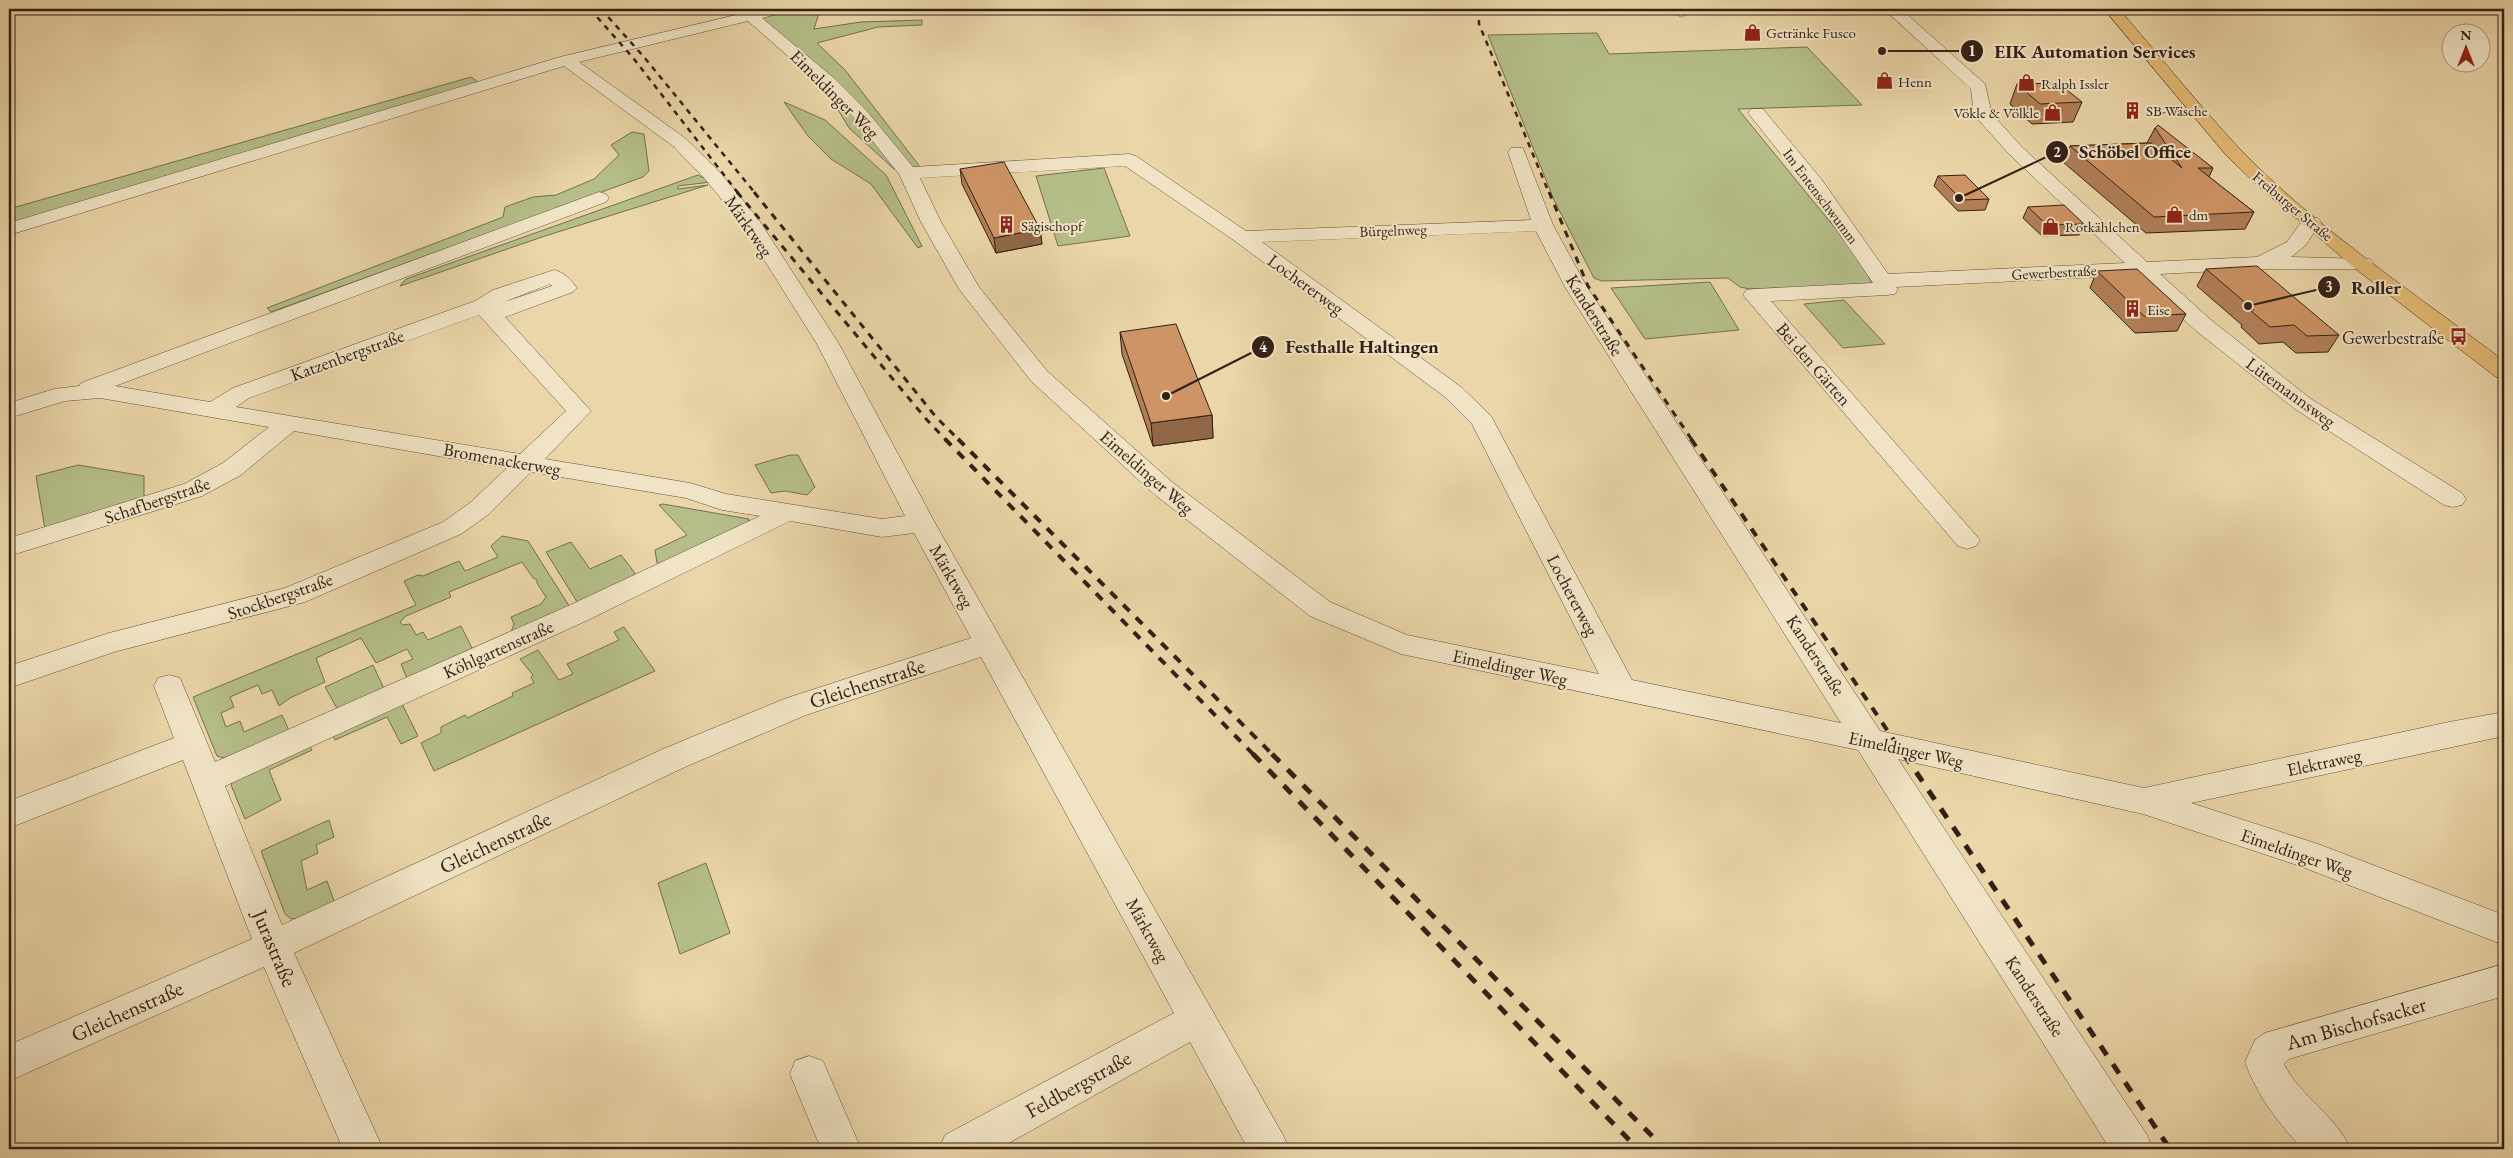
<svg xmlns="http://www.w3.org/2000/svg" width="2513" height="1158" font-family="'EB Garamond',serif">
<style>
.green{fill:#b5be89;stroke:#746f4e}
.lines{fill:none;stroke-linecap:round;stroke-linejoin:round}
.minor-casing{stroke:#614e39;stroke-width:1}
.major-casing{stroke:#332014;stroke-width:1}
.minor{fill:#f1e4c6;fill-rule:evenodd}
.major{fill:#e5bb74;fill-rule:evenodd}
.rail-far3{stroke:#332014;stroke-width:2.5;stroke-dasharray:5.5 5.5;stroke-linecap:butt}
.rail-far2{stroke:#332014;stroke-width:3;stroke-dasharray:7 7;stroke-linecap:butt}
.rail-far1{stroke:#332014;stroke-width:4;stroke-dasharray:9 9;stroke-linecap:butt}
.rail{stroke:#332014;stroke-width:5;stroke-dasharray:11 11;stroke-linecap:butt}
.wall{fill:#b17f57;stroke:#332014}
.shaded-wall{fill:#906847;stroke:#332014}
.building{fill:#ce9465;stroke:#332014}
.labels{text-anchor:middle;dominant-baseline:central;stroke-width:4;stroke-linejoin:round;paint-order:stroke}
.far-poi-label{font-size:15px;fill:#332014;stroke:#f1e4c6;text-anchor:start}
.far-street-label{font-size:15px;fill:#332014;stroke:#f1e4c6}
.street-label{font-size:18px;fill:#332014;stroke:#f1e4c6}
.poi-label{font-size:18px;fill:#332014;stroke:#f1e4c6;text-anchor:end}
.near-street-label{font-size:21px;fill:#332014;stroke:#f1e4c6}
.leader{fill:none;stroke:#332014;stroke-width:2}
.callout-dot{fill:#332014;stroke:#f1e4c6;stroke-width:2}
.mark-label{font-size:15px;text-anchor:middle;font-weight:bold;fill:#fff}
.callout-label{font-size:19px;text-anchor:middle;font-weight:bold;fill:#332014;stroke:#f1e4c6;stroke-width:4;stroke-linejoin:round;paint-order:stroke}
</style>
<rect width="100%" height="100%" fill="#ead6a8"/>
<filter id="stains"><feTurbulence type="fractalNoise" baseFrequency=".004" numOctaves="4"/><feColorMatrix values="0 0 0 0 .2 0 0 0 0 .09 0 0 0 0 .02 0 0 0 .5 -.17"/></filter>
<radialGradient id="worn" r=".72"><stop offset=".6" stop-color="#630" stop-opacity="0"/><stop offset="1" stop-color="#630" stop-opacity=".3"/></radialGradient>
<!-- green -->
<g class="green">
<polygon points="729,9 825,9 820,10 814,29 861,22 922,20 922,25 878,27 817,43 845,70 921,168 894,169 849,128 818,76 787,41"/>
<polygon points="1597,33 1609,54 1807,47 1862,105 1738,109 1857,255 1873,285 1750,289 1740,287 1728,278 1602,281 1594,278 1554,200 1488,35"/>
<polygon points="471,77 488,89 209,171 9,235 9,209"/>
<polygon points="784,102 825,120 886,175 922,246 918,248 871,184 831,159 808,136"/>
<polygon points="632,132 644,134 649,171 643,177 271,312 267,308 503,217 505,207 533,197 556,195 594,179 619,155 611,145"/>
<polygon points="1104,168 1130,236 1058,246 1036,176"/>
<polygon points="698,175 711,182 678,186 678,189 708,185 545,236 400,286 406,279"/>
<polygon points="1710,282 1739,330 1645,339 1611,288"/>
<polygon points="1844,300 1885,344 1843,348 1804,304"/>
<polygon points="790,455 798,455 815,487 807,495 785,491 771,493 755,465"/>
<polygon points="78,465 144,476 144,498 45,529 36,476"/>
<polygon points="663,504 749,519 747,527 664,564 657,563 655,550 687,535 659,505"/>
<polygon points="502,536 528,541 571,609 511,632 514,624 511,617 541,604 546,597 537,583 537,580 533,578 522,562 449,592 451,597 406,616 400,622 403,625 410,624 416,635 423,632 428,640 461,626 474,652 408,681 401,664 413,659 407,649 376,663 361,638 316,658 325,682 290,698 279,706 272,690 262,694 258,685 230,697 234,707 221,713 226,727 240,721 244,732 282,715 290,733 224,758 217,756 193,697 416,605 404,581 418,575 423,576 459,561 465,571 498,557 491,546"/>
<polygon points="571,542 590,569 621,555 635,573 630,579 579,605 546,552"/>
<polygon points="624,627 655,671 434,771 421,743 441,733 441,727 465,715 467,718 513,696 512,693 534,683 531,677 533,675 520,659 538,650 559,680 573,674 567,664 619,640 614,632"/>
<polygon points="373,665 385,691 339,712 325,687"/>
<polygon points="400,700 418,736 401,744 387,717 335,740 331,731"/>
<polygon points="308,743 312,750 269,770 281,800 245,819 231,785 234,780"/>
<polygon points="329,820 334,837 316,845 318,853 301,861 307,890 327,881 335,904 303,918 291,919 285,914 261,851"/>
<polygon points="706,863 730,933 680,954 658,883"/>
</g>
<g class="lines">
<defs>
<g id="minor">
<path d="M761 9H787L785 12 762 18 835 79 866 110 913 167 1129 154 1136 156 1246 231 1531 220 1508 152 1511 148H1523L1553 225 1587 287 1880 731 2144 788 2449 722 2504 712V736L2191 803 2318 844 2504 915V945L2297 865 2143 814 1898 759 2147 1135 2153 1149H2110L1858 750 1401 654 1310 616 1154 494 1031 381 959 289 921 222 899 174 854 118 823 87 748 21 579 62 685 138 719 171 759 220 839 344 935 523 1283 1135 1289 1149H1248L1190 1042 998 1149H939L945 1135 1174 1013 981 657 806 715 685 767 294 953 383 1149H343L264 967 9 1081V1045L252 939 183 760 9 828V801L174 738 154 686 158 678 169 675 180 678 215 762 568 606 760 516 722 510 686 498 531 472 489 514 461 534 305 602 114 652 9 688V666L109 633 285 588 443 522 471 502 507 468 294 431 241 475 202 496 9 556V538L184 484 223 463 269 427 100 398 65 401 9 418V403L54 389 79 386 81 383 599 192 606 194 609 198 606 202 115 386 210 402 233 388 475 301 493 290 554 270C564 272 571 280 577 288L573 292 505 317 591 411 545 459 690 483 726 494 882 519 905 516 817 344 741 223 705 179 673 146 564 66 9 235V223L560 57ZM1125 166 1235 241 1445 397 1472 424 1599 674 1407 635 1330 602 1172 482 1047 371 979 287 941 222 920 178ZM1536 231 1565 287 1841 723 1632 680 1491 416 1461 387 1262 242ZM550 284 552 286 504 302 509 300ZM479 315 566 411 520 454 236 407 249 398ZM790 521 882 537 914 533 971 638 784 699 663 749 282 925 225 786 588 620Z"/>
<polygon points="1672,9 1687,9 1690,12 1682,17 1677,15"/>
<polygon points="1884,9 1901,9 1985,84 1992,114 2022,147 2147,262 2257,257 2287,242 2304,218 2318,218 2321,222 2305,246 2291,257 2370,259 2373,263 2370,267 2363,269 2256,269 2160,274 2211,320 2311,399 2462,493 2466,499 2462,505 2453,507 2444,505 2295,409 2195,330 2137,275 1896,287 1898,289 1895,294 1887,295 1771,301 1980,540 1976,546 1967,549 1958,546 1743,295 1746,290 1754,289 1873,283 1808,188 1748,113 1751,109 1763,109 1822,180 1888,274 2125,263 2010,155 1974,115 1971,89"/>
<path d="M2504 964V996L2289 1059 2284 1064C2300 1097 2338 1117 2350 1149H2303C2278 1123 2258 1097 2245 1062L2255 1040 2265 1033Z"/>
<polygon points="809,1056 823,1061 861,1149 821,1149 790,1074 795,1061"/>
</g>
<path id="major" d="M2104 9H2119C2159 55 2197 103 2238 147 2314 227 2416 294 2504 361V379L2496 377 2357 270 2257 185 2226 155Z"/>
</defs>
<!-- minor casing -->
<use href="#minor" class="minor-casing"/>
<!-- major casing -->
<use href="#major" class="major-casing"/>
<!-- minor -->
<use href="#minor" class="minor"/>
<!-- major -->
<use href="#major" class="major"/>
<!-- rail-far3 -->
<g class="rail-far3">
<polyline points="590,9 634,59 738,193"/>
<polyline points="601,9 644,57 755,193"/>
<polyline points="1479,9 1479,24 1549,193"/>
</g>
<!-- rail-far2 -->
<g class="rail-far2">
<polyline points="737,192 927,420 946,440"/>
<polyline points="754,192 936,417 959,440"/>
<polyline points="1549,192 1588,286 1692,440"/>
</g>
<!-- rail-far1 -->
<g class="rail-far1">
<polyline points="945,439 1254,755"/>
<polyline points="958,439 1273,755"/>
<polyline points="1691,439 1904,755"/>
</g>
<!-- rail -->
<g class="rail">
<polyline points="1253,754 1638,1149"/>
<polyline points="1272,754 1665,1149"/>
<polyline points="1904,754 2170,1149"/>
</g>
</g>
<!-- wall -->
<g class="wall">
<polygon points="2017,84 2082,102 2073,122 2032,124 2010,104"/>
<polygon points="2155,128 2213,168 2209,177 2254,212 2245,229 2146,233 2063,162 2070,146 2147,143"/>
<polygon points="960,169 1040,229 1042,244 996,253 962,184"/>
<polygon points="1938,176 1989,199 1985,210 1958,211 1934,186"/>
<polygon points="2028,207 2084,224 2079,235 2042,236 2023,218"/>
<polygon points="2206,269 2339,335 2328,352 2296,353 2283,342 2259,344 2241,327 2242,325 2197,286"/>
<polygon points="2097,271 2186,314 2177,331 2135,333 2090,288"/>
<polygon points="1120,332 1212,415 1213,438 1153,446 1122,354"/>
</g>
<!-- shaded-wall -->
<g class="shaded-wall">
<polygon points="1040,229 1042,244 996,253 994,238"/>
<polygon points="1212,415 1213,438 1153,446 1151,423"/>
</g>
<!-- building -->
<g class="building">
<polygon points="2058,83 2082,102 2040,104 2017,84"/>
<polygon points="2158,125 2213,168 2198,168 2254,212 2154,217 2070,146 2151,143 2182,168 2155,128"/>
<polygon points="1004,162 1040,229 994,238 960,169"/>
<polygon points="1965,175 1989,199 1962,200 1938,176"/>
<polygon points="2064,205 2084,224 2047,225 2028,207"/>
<polygon points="2257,266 2339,335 2307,336 2294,325 2270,327 2250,310 2254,310 2206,269"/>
<polygon points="2137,269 2186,314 2144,316 2097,271"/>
<polygon points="1176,324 1212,415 1151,423 1120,332"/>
</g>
<!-- icons -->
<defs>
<symbol id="shop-bare" viewBox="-9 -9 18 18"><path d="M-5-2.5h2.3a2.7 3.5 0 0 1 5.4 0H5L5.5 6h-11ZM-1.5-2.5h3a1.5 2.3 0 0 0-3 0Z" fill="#8f2418" stroke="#f1e4c6" stroke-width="2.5" paint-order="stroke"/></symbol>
<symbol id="building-bare" viewBox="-9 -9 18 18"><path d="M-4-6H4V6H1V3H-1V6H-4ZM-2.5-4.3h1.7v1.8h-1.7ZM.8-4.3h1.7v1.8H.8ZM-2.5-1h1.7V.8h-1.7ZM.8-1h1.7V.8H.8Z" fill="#8f2418" stroke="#f1e4c6" stroke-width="2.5" paint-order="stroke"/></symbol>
<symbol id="bus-bare" viewBox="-9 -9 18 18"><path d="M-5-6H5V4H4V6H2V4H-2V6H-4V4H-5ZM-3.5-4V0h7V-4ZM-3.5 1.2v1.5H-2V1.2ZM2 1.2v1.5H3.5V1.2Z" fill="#8f2418" stroke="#f1e4c6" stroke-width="2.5" paint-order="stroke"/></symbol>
</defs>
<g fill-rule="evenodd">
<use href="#shop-bare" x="1740" y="20" width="25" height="25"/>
<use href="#shop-bare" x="1872" y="68" width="25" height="25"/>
<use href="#shop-bare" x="2014" y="70" width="25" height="25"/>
<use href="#building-bare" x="2120" y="98" width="25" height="25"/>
<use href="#shop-bare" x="2040" y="100" width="25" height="25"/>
<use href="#shop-bare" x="2162" y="202" width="25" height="25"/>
<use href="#building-bare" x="994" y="212" width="25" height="25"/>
<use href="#shop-bare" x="2038" y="214" width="25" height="25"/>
<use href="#building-bare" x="2120" y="296" width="25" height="25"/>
<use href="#bus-bare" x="2446" y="324" width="25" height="25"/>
</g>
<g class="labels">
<!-- far-poi labels -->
<g class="far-poi-label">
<text x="1766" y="32">Getränke Fusco</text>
<text x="1898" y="81">Henn</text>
<text x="2041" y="83">Ralph Issler</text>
<text x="2146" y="110">SB-Wäsche</text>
<text x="2039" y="112" text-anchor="end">Vökle &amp; Völkle</text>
<text x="2189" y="214">dm</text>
<text x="1021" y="225">Sägischopf</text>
<text x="2065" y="226">Rotkählchen</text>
<text x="2147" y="309">Eise</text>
</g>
<!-- far-street labels -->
<g class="far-street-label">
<text transform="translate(1821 196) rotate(53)">Im Entenschwumm</text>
<text transform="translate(2293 206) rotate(40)">Freiburger Straße</text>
<text transform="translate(1393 230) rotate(-2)">Bürgelnweg</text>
<text transform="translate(2054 272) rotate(-3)">Gewerbestraße</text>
</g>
<!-- street labels -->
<g class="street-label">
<text transform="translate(835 94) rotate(45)">Eimeldinger Weg</text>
<text transform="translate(749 226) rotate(55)">Märktweg</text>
<text transform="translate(1306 284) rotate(36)">Lochererweg</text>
<text transform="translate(1595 315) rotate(58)">Kanderstraße</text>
<text transform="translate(347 355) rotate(-20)">Katzenbergstraße</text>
<text transform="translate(1814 364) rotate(49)">Bei den Gärten</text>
<text transform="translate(2291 392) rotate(36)">Lütemannsweg</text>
<text transform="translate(502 459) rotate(10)">Bromenackerweg</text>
<text transform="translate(1147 472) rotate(41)">Eimeldinger Weg</text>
<text transform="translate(157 500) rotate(-19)">Schafbergstraße</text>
<text transform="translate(952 576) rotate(60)">Märktweg</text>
<text transform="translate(1573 595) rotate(62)">Lochererweg</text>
<text transform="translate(280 596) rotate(-19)">Stockbergstraße</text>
<text transform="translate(498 649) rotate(-24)">Köhlgartenstraße</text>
<text transform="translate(1816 655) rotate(57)">Kanderstraße</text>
<text transform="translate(1510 667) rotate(12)">Eimeldinger Weg</text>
<text transform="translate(1906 749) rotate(12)">Eimeldinger Weg</text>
<text transform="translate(2324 762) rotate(-12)">Elektraweg</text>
<text transform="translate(2297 853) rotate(19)">Eimeldinger Weg</text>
<text transform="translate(1148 930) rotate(61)">Märktweg</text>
<text transform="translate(2035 996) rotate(57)">Kanderstraße</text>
</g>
<!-- poi labels -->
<g class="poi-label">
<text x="2444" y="337">Gewerbestraße</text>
</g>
<!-- near-street labels -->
<g class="near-street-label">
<text transform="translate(867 683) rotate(-18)">Gleichenstraße</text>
<text transform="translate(495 842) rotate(-25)">Gleichenstraße</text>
<text transform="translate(275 948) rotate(67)">Jurastraße</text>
<text transform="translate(127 1011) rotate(-24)">Gleichenstraße</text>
<text transform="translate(2356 1023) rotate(-16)">Am Bischofsacker</text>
<text transform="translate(1078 1084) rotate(-29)">Feldbergstraße</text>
</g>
</g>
<!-- callouts -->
<path class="leader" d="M1882 51L1972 51M1959 198L2057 152M2248 306L2329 287M1166 396L1263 347"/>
<g class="callout-dot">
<circle cx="1882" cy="51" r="5"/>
<circle cx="1959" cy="198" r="5"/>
<circle cx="2248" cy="306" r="5"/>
<circle cx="1166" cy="396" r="5"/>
<circle cx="1972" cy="51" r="12"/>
<circle cx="2057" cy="152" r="12"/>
<circle cx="2329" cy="287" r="12"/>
<circle cx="1263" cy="347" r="12"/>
</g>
<g class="mark-label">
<text x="1972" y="56">1</text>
<text x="2057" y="157">2</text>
<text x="2329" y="292">3</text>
<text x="1263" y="352">4</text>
</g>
<g class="callout-label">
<text x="2095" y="58">EIK Automation Services</text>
<text x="2135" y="158">Schöbel Office</text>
<text x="2376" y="294">Roller</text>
<text x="1362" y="353">Festhalle Haltingen</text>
</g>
<!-- margin -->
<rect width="2513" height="1158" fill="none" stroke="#ead6a8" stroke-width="30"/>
<rect x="10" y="10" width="2493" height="1138" fill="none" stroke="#332014" stroke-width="2.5"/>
<rect x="15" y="15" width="2483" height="1128" fill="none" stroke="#332014"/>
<!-- north arrow -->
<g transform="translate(2466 48)"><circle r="24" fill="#f1e4c6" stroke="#a5967f"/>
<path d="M0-4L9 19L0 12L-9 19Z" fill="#8f2418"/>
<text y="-8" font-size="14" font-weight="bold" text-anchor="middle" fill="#332014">N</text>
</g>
<rect width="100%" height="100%" filter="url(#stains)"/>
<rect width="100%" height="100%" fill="url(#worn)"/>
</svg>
